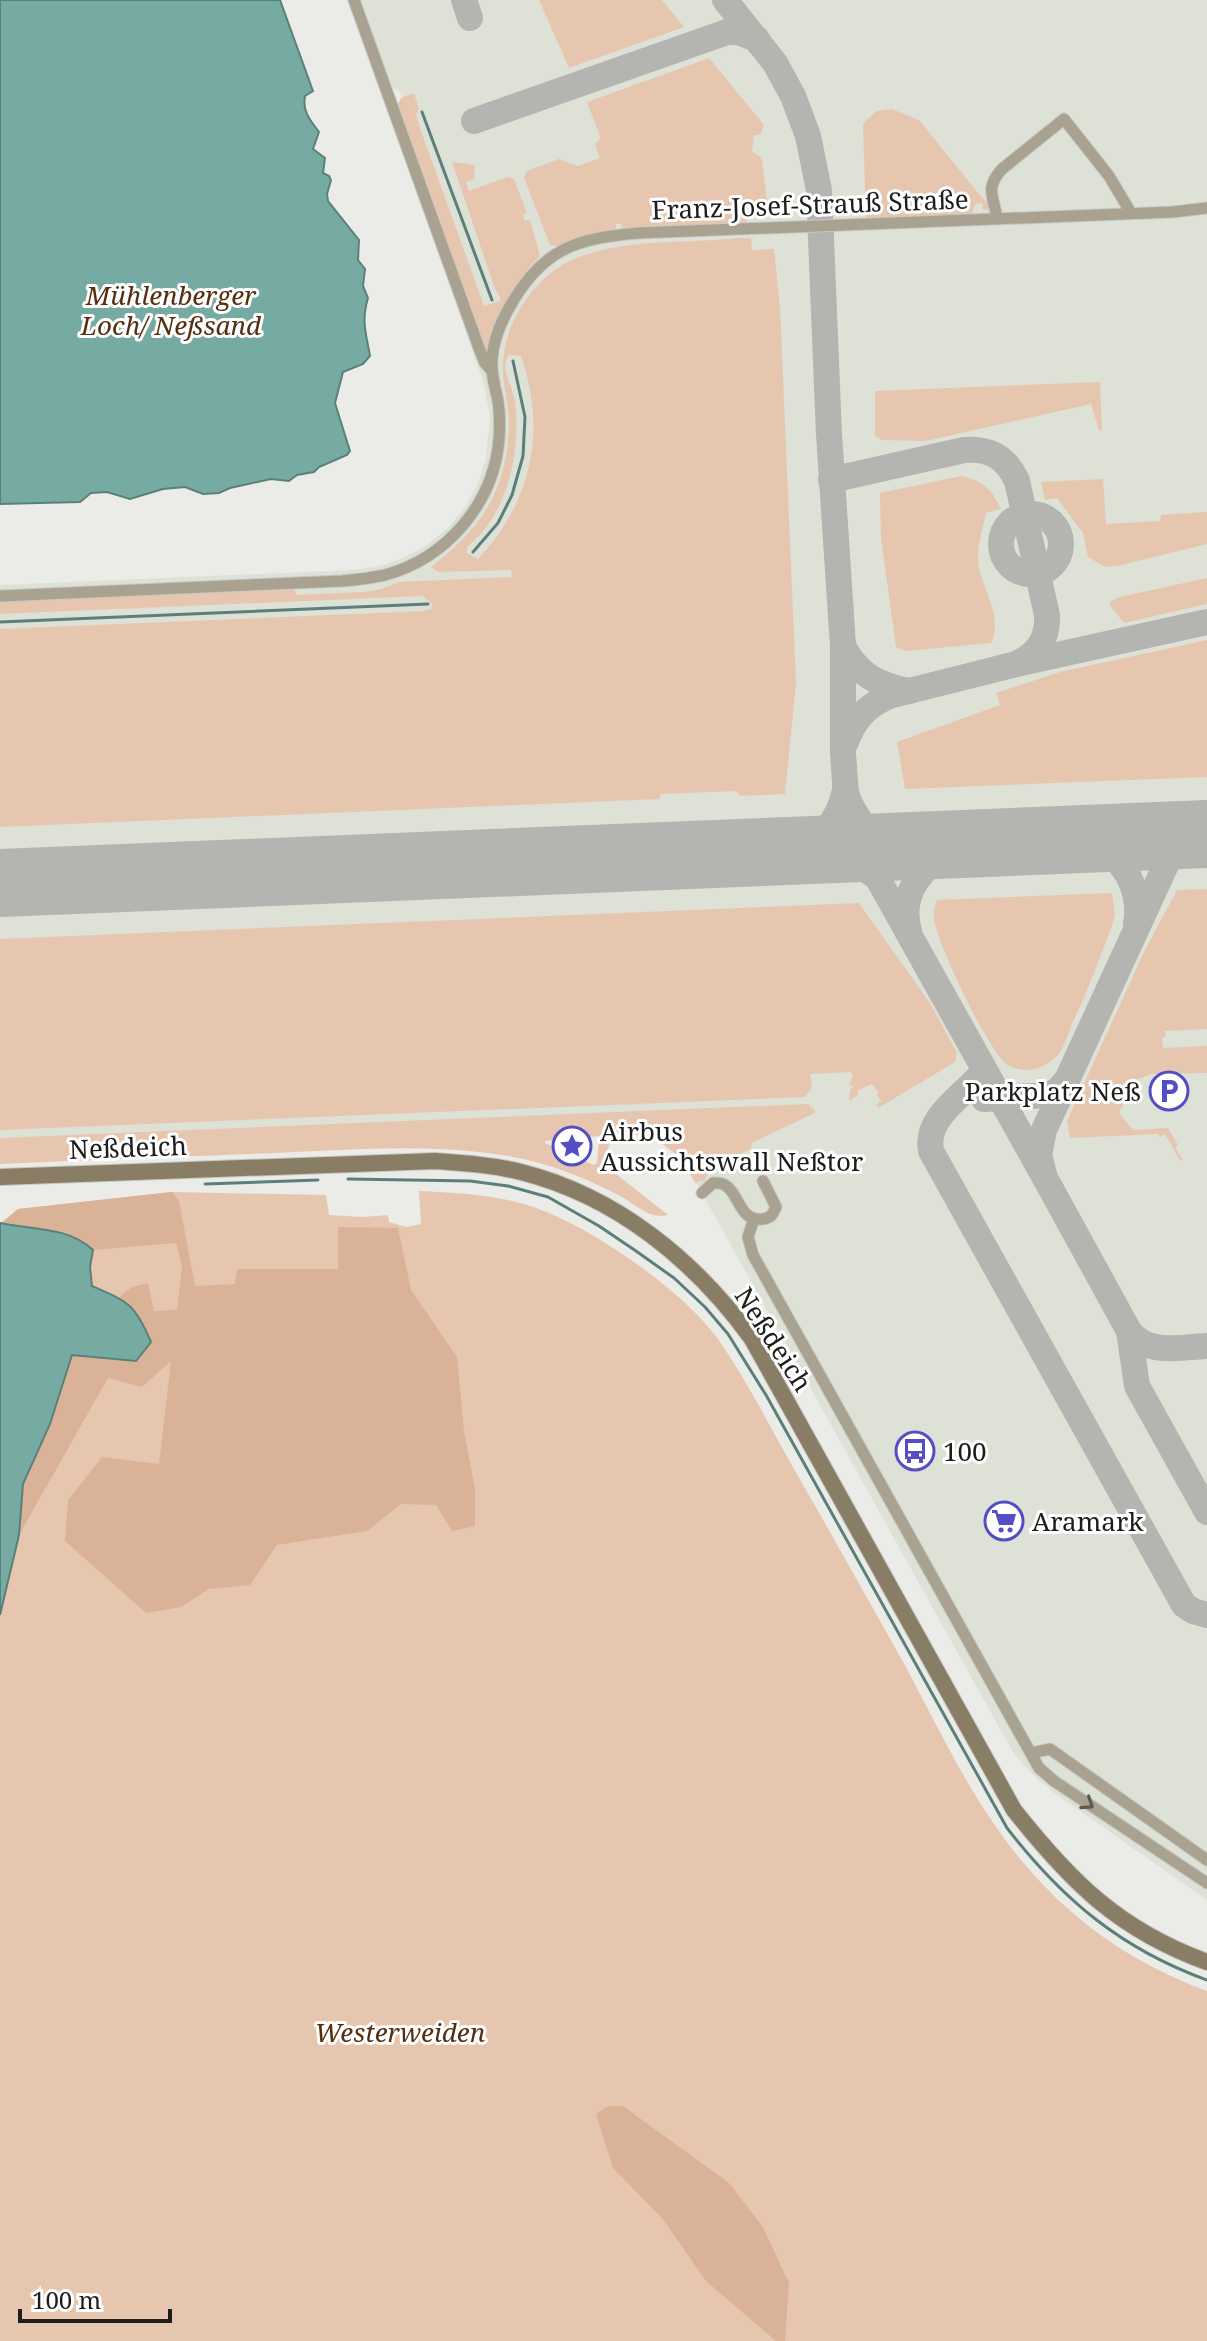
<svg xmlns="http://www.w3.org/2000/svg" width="1207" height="2341" font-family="'Noto Serif',serif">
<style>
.built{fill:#dde1d6}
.green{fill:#e7c6b0;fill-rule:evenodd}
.forest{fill:#d9b297}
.water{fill:#76aba3;stroke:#5b807a;stroke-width:2}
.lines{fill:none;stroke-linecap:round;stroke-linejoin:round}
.stream{stroke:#5b807a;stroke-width:3}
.taxiway{stroke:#b4b4b1;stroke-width:26}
.runway{stroke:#b4b4b1;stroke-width:68}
.street-casing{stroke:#c6c7c3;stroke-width:13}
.secondary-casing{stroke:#c6c7c3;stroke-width:18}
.street{stroke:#a9a290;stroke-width:11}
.secondary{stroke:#897e65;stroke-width:16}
.oneway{stroke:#5c5950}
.labels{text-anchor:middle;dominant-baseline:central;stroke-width:6;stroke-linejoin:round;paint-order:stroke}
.street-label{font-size:26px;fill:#1d1d1c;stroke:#fff}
.park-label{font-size:26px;font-style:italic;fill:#552f10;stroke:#fff}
.poi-label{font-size:26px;fill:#1d1d1c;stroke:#fff;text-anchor:start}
</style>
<rect width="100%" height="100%" fill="#ebece8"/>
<!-- built -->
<polygon class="built" points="360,0 1207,0 1207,1900 1053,1792 1038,1780 1014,1754 659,1116 0,1143 0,585 352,570 380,566 403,558 425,546 448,528 465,507 477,485 486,459 490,417 484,384 465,329 476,325 403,99 399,91 391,87"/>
<!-- green -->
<g class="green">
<polygon points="539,0 662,0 684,27 569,68"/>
<polygon points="709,58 764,125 760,135 754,135 752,152 760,156 762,160 768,210 746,211 747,223 622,229 621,224 616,224 616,229 583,236 558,246 550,245 524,178 527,171 559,159 578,166 600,158 595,144 599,141 600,136 587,102"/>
<path d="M414 93 419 109 416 114 420 128 484 306 500 301V297L495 289 452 162 475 165 474 179 466 182 469 191 507 177 514 179 527 213 523 214 525 220H530L540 256C513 284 496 315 486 353L397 106 401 98Z"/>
<polygon points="892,109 919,120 983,199 990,206 988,210 983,210 982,203 975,204 972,214 866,218 863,123 877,111"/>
<path d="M738 238H751L752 250 774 249 780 307 796 683 785 794 740 796 737 791 661 794 659 799 0 827V629L424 611 431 609 433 604 422 596 0 614V601L294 589 296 595 364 592 381 589 399 582 512 577 511 570 438 572 431 567C462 543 489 516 501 477 506 460 509 442 509 423 509 405 503 387 503 369 502 322 538 270 582 256 632 238 686 244 738 238ZM509 355 521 356C547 431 532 501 478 559L467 553V547C508 514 521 453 515 402 513 387 499 368 509 355Z"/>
<polygon points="1100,382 1102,430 1099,430 1091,404 926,441 882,440 875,436 875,391"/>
<path d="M961 476C981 480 993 490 1001 509L986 513C983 527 978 542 978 557 978 585 1005 615 991 643L906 651 896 647 881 538 880 493Z"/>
<polygon points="1103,479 1106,524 1160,521 1161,515 1207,512 1207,544 1122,565 1106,567 1088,557 1083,533 1057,498 1045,500 1041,482"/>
<polygon points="1207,578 1207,604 1124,623 1109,604 1116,598"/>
<polygon points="1207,640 1207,777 905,789 897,742 1000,705 996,693 1060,672"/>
<polygon points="1207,889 1207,1029 1165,1031 1165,1037 1162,1038 1163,1048 1207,1046 1207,1073 1151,1074 1134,1081 1119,1113 1133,1130 1168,1128 1178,1145 1175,1147 1183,1160 1180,1161 1165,1134 1160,1137 1158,1134 1070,1138 1067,1121 1145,950 1177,890"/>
<path d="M1112 893 1115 914 1113 923C1100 958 1087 993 1071 1026 1067 1037 1063 1051 1054 1059 1041 1070 1023 1074 1008 1065 990 1055 940 948 935 924 933 915 934 908 937 900Z"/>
<polygon points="859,903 930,1003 957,1053 955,1062 878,1108 876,1105 881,1101 877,1095 879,1093 872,1084 857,1091 858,1095 849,1101 850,1089 853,1088 853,1086 849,1085 853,1075 851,1072 810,1074 812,1087 805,1097 0,1130 0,939"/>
<path d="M808 1104 815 1110V1113L751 1143 752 1148 710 1169 704 1182 701 1180 695 1183 682 1159 648 1133 628 1136 623 1140 621 1134 545 1141V1143L594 1165 597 1163 599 1141 617 1139 610 1143C605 1156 608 1164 616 1174L668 1215C650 1219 640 1208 625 1199 583 1175 535 1158 487 1153 416 1144 345 1150 274 1153 183 1157 91 1160 0 1164V1138Z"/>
<path d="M419 1191C456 1193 492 1194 527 1205 585 1222 683 1290 718 1339 743 1375 764 1415 785 1453 826 1525 867 1597 907 1669 932 1716 957 1768 986 1812 1042 1898 1111 1955 1207 1991V2341H0V1615L19 1535 23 1484 119 1297 92 1286 90 1267 18 1209 172 1192 326 1195 329 1215 362 1217 388 1215 389 1222 406 1227 421 1224Z"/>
</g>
<!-- forest -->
<g class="forest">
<path d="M172 1192 179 1201 195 1286 235 1284 237 1269H338V1227L398 1228 411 1290 457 1357 464 1431 475 1489V1526L452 1531 436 1505 401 1504 367 1531 277 1545 250 1585 209 1589 181 1607 146 1613 65 1541 68 1500 102 1457 159 1464 171 1361 142 1387 108 1378 19 1535 23 1484 50 1424 72 1355 139 1314 119 1297 132 1287 148 1283 154 1311 177 1310 182 1266 176 1243 93 1250C66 1225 33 1232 1 1223L18 1209Z"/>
<polygon points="608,2106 623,2106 729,2183 763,2227 789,2283 785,2341 776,2341 706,2281 662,2218 613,2168 596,2114"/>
</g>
<!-- water -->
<g class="water">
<path d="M0 0H280L313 91 305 96C302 111 310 120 319 132L313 149 325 158 323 173 329 176 331 180 327 194 328 201 359 240 358 260 365 269 363 286 368 298C361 321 366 333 370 356L363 364 343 372 335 403 350 451 347 455 319 467 314 472 297 475 289 481 271 479 230 488 219 493 203 494 185 487 163 489 130 499 107 492 91 493 80 502 0 504Z"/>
<path d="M0 1223C32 1230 67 1226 93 1250L90 1267 92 1286C129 1302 135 1304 151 1342L136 1361 72 1355 50 1424 23 1484 19 1535 0 1615Z"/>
</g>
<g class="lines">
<!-- stream -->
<g class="stream">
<polyline points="422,112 492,300"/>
<polyline points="473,552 498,523 512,495 523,456 525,417 513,361"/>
<polyline points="0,622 428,604"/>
<path d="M348 1179 470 1181 508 1186 548 1197 599 1226 636 1251 674 1278 705 1307 728 1334 766 1395 1007 1828C1062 1899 1121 1949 1207 1980"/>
<polyline points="205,1184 318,1180"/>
</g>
<!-- taxiway -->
<g class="taxiway">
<polyline points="464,0 470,18"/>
<polyline points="725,0 775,63 793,96 808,136 819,190 829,434 843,646 843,753 848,825 1045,1178 1039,1155 1044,1130 1170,856 1186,841 1204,834"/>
<polyline points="474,121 727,32 738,32 757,39"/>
<path d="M831 480 964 450C990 448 1006 457 1017 481L1047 615C1048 639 1038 654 1016 664"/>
<circle cx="1031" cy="544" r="30"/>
<path d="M843 646C858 675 878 685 909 691"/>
<path d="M846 742C854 719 867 706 889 696L1016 664 1207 622"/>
<path d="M1083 839C1092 844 1103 848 1111 855 1131 871 1141 899 1136 924"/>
<polyline points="825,849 846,856 872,874"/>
<path d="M790 851C820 844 839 820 845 790 854 820 872 840 903 846"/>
<path d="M909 931C897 888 928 863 960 844"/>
<path d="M984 1071C965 1095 924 1117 931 1151L1184 1605 1193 1611 1207 1615"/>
<polyline points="984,1099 1048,1095 1057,1091 1067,1080"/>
<polyline points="1045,1178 1129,1331 1137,1386 1207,1512"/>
<path d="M1129 1331C1149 1356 1179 1347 1207 1346"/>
</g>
<!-- runway -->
<polyline class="runway" points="0,883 1207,834"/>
<defs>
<g id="street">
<polyline points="354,0 479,348 485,363 491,370"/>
<path d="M997 219C994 196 984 189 1002 169L1064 119 1109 176 1131 213"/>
<path d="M0 596 342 581C356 580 371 578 385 575 447 558 494 503 499 439 500 424 500 410 497 396 494 384 491 372 492 360 493 342 500 324 509 308 541 250 575 238 639 233L1173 212 1207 208"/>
<path d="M702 1193 713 1183C718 1183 720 1182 725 1185 740 1194 739 1222 763 1219 771 1218 773 1214 776 1207L763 1181"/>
<polyline points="754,1219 748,1237 753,1255 1039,1768 1054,1781 1207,1883"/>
<polyline points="1031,1753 1050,1749 1207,1860"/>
</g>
<path id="secondary" d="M0 1177 435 1161C464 1163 493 1165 521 1172 616 1196 695 1260 752 1339L1014 1810C1071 1882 1119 1930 1207 1962"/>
</defs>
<!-- street casing -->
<use href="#street" class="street-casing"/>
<!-- secondary casing -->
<use href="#secondary" class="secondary-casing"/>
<!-- street -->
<use href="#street" class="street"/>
<!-- secondary -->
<use href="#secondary" class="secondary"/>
</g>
<!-- one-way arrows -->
<defs><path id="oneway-chevron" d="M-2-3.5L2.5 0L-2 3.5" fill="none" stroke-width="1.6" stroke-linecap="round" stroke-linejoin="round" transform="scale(2)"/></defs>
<use class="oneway" href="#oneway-chevron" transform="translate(1088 1804) rotate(34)"/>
<!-- icons -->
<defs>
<symbol id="parking-ring" viewBox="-11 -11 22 22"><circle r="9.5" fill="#fff" stroke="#544ec5" stroke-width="1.5"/><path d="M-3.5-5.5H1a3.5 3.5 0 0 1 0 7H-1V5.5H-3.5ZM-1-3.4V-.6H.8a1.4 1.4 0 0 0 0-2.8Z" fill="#544ec5"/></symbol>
<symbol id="sight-ring" viewBox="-11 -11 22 22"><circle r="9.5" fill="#fff" stroke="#544ec5" stroke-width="1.5"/><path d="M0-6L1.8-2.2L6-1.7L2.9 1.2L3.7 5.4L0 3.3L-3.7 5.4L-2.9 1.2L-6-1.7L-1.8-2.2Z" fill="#544ec5"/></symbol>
<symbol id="bus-ring" viewBox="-11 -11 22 22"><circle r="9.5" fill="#fff" stroke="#544ec5" stroke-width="1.5"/><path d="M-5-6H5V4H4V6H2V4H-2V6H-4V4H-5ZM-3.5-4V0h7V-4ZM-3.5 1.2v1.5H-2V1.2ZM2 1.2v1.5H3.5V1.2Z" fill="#544ec5"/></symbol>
<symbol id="supermarket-ring" viewBox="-11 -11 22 22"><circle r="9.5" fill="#fff" stroke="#544ec5" stroke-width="1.5"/><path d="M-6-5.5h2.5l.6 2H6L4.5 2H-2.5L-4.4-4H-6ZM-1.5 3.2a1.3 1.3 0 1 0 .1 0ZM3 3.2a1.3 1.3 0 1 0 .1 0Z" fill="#544ec5"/></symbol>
</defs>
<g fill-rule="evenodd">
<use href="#parking-ring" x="1147" y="1069" width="44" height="44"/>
<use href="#sight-ring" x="550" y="1124" width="44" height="44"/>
<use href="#bus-ring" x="893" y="1429" width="44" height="44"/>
<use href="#supermarket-ring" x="982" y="1499" width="44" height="44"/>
</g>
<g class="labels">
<!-- street labels -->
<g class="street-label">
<text transform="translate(810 204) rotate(-2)">Franz-Josef-Strauß Straße</text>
<text transform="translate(128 1147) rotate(-2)">Neßdeich</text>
<text transform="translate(774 1339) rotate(57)">Neßdeich</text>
</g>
<!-- park labels -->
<g class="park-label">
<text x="171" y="295">Mühlenberger<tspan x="171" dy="30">Loch/ Neßsand</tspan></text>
<text x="400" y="2032">Westerweiden</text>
</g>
<!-- poi labels -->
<g class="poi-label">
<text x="1141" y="1091" text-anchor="end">Parkplatz Neß</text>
<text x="600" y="1131">Airbus<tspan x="600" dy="30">Aussichtswall Neßtor</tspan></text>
<text x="943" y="1451">100</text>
<text x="1032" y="1521">Aramark</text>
</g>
</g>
<!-- scale -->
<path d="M20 2309v12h150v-12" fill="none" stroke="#1d1d1c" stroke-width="4"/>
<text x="32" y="2309" font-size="24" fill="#1d1d1c" stroke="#ffffff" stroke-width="6" paint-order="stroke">100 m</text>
</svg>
